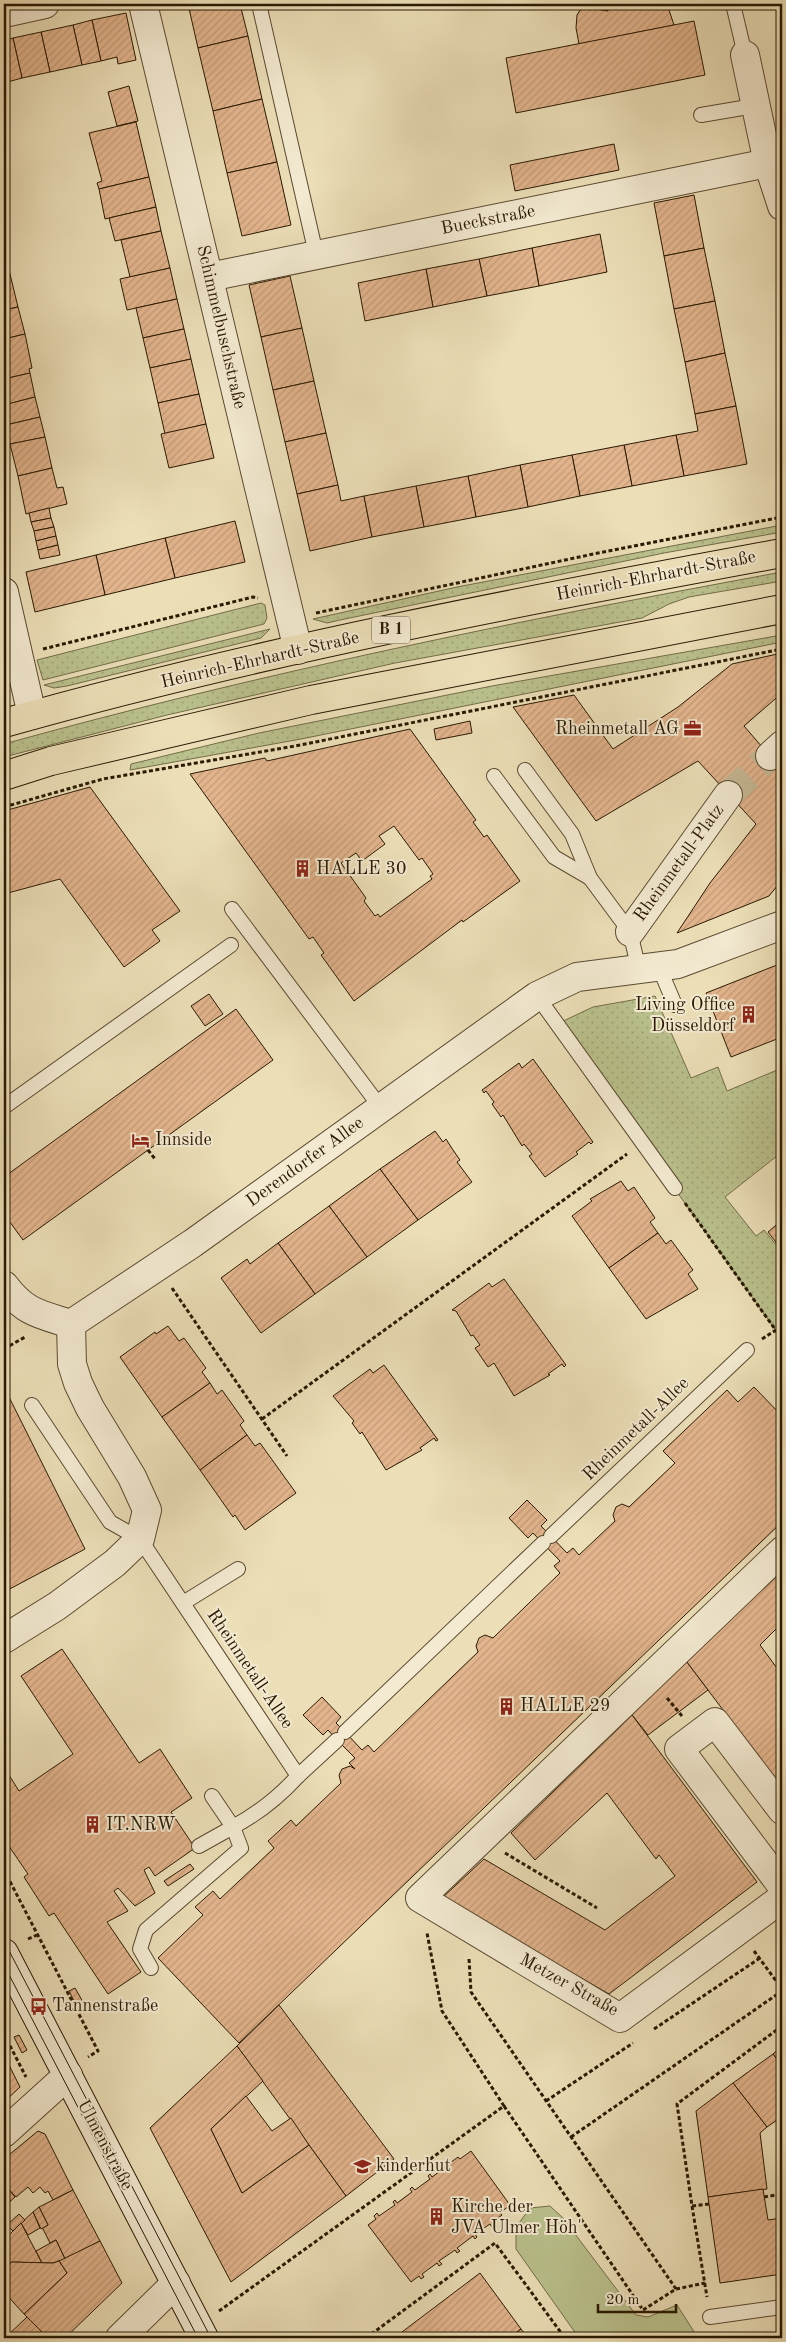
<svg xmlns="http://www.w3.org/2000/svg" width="786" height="2342" font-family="'Old Standard TT',serif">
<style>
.grass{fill:url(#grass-dots);stroke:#726d48}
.park{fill:#bac18d;stroke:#726d48}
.building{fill:url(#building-hatch);stroke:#291902;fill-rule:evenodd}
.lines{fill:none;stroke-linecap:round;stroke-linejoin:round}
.street-tunnel{stroke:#c5b794;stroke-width:28;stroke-dasharray:28 14;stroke-linecap:butt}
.lane-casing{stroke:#5a4a30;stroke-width:16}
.street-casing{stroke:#5a4a30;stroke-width:30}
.secondary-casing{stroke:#291902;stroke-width:30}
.primary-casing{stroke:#291902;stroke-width:30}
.path{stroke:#291902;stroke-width:3;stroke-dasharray:4 2.5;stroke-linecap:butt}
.lane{stroke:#f3ead1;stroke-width:14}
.street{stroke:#f3ead1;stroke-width:28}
.secondary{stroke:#f3ead1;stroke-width:28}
.primary{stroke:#ecdfb8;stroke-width:28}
.tram{stroke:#291902;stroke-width:1}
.labels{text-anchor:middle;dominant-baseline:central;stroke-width:4;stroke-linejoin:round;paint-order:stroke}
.shield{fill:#f3ead1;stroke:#665840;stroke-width:1}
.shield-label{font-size:16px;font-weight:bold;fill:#291902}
.street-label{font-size:18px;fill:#291902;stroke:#f3ead1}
.poi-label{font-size:18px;fill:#291902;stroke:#f3ead1;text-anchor:start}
</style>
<defs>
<pattern id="grass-dots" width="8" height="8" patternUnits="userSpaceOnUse" patternTransform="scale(1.25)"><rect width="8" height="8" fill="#bac18d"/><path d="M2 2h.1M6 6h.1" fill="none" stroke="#a0a578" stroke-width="1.8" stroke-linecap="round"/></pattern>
<pattern id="building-hatch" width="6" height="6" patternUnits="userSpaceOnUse" patternTransform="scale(1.25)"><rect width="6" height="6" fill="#e3b58d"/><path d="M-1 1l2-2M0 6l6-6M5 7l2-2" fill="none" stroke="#c39b78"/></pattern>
</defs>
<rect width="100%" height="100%" fill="#ecdfb8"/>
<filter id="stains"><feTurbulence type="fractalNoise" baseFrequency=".004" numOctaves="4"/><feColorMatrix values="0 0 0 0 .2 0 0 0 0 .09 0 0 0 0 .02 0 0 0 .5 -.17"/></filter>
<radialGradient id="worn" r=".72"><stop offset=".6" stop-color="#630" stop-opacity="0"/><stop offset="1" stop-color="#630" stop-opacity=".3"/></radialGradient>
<!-- grass -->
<g class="grass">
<polygon points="782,525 782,532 664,553 340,620 327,623 313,619 457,587"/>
<path d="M782 572V581L689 597 669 604 642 618 395 663 167 715 4 757V744C260 673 521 620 782 572Z"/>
<polygon points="261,603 265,605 267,618 264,624 43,680 37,660"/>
<polygon points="270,629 261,638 67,686 54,688 44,685"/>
<polygon points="782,635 782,642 301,739 130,770 131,764 259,733 492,686"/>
<polygon points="655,996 691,1078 718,1067 727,1091 782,1068 782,1152 725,1197 756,1236 764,1230 782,1252 782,1339 557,1024 593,1007"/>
</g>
<!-- park -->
<polygon class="park" points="550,2206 563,2218 636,2315 648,2317 677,2305 698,2338 579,2338 516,2249 516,2227 530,2208"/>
<!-- building -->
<g class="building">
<polygon points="188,4 240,4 248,36 198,48"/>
<polygon points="557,4 609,4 608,11"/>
<polygon points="609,4 667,4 674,25 579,44 576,28 577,15 582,7 608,11"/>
<polygon points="126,13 136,60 118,64 117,57 101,61 92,20"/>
<polygon points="92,20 101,61 82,65 73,25"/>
<polygon points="694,21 705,75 516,113 506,58"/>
<polygon points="73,25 82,65 50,72 41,32"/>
<polygon points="41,32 50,72 22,78 13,38"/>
<polygon points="248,36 262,99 213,111 198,48"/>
<polygon points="13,38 22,78 4,83 4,41"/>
<polygon points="129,86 138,121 117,126 108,92"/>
<polygon points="262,99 277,162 227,173 213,111"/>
<polygon points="136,122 149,177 99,189 97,183 102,181 89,133"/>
<polygon points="614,144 619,170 515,191 510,165"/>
<polygon points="277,162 291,225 242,236 227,173"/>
<polygon points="149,177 156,207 105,219 99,189"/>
<polygon points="694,195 704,248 664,256 654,203"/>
<polygon points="156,207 161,231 115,241 109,218"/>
<polygon points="161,231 170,268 130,277 121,240"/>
<polygon points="600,234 607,272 539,286 532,248"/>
<polygon points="4,248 9,270 4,271"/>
<polygon points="532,248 539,286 487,296 479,259"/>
<polygon points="704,248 715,301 674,309 664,256"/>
<polygon points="479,259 487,296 433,307 426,269"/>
<polygon points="170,268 177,299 127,310 120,279"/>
<polygon points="426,269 433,307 365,321 358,283"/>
<polygon points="9,270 18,307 4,310 4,271"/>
<polygon points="290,276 302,328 261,337 249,285"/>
<polygon points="177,299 184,329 143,338 136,308"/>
<polygon points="715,301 725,353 685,362 674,309"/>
<polygon points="18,307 25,334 4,339 4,310"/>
<polygon points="302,328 314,381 273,390 261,337"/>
<polygon points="184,329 191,359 150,368 143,338"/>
<polygon points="25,334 32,368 29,369 30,373 4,379 4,339"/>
<polygon points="725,353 736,406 695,414 685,362"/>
<polygon points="191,359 199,394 158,403 150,368"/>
<polygon points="30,373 35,397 4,405 4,379"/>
<polygon points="314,381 326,433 285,442 273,390"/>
<polygon points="199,394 206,424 165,434 158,403"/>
<polygon points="35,397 40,417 6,425 4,405"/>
<polygon points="736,406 747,464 684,476 676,435 698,431 695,414"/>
<polygon points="40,417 45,437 10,444 6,425"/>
<polygon points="206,424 214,458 169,468 161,434"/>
<polygon points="326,433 338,485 297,494 285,442"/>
<polygon points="676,435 684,476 632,486 624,445"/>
<polygon points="45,437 52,468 18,476 10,444"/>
<polygon points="624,445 632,486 580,496 572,455"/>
<polygon points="572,455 580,496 528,507 520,465"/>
<polygon points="520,465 528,507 476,517 468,476"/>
<polygon points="52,468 57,488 63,487 67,504 26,514 18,476"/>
<polygon points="468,476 476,517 424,527 416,486"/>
<polygon points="338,485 341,501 364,496 372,537 310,551 297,494"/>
<polygon points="416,486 424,527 372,537 364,496"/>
<polygon points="49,508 51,518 31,522 29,513"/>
<polygon points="51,518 54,527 34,531 31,522"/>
<polygon points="235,521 245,562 175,578 165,538"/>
<polygon points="54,527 56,536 36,541 34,531"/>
<polygon points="56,536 58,545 38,550 36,541"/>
<polygon points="165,538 175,578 105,595 96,555"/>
<polygon points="58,545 60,555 40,559 38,550"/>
<polygon points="96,555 105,595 35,612 26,572"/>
<polygon points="782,653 782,693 744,726 782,770 782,880 769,896 677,933 710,883 756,824 698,761 596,821 513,707 574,695 613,749 678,707 732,664"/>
<polygon points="470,721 472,733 436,740 434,729"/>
<path d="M410 729 476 820 473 822 484 837 487 835 520 881 463 922 462 920 354 1001 321 955 324 953 313 937 309 939 190 774 265 758 267 761ZM394 826 419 860 422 858 433 874 430 876 432 879 380 917 378 914 375 916 364 901 366 898 341 863 356 853 362 861 385 844 379 836Z"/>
<polygon points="90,787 180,911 152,930 160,941 124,967 60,879 4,894 4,811"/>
<polygon points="782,963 782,1037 731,1057 706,993"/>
<polygon points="209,994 223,1014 205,1026 191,1006"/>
<polygon points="236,1009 273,1060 23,1240 4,1214 4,1177"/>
<polygon points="533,1059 593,1142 591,1144 589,1142 576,1152 578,1154 545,1177 529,1156 532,1154 524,1144 522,1146 503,1115 501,1117 492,1104 494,1102 486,1091 484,1093 482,1090 519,1063 522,1068"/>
<polygon points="435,1131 443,1142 446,1139 453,1150 460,1160 457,1162 472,1182 418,1220 380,1169"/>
<polygon points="380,1169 418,1220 367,1257 329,1206"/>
<polygon points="621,1181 628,1191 634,1187 655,1218 650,1222 658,1233 609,1268 572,1216 592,1201 590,1199"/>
<polygon points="329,1206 367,1257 315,1294 278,1243"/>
<polygon points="782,1220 782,1250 768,1232"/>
<polygon points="658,1233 666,1244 671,1240 693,1270 688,1274 698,1289 646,1319 609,1268"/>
<polygon points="278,1243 315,1294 261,1333 221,1278 247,1259 250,1264"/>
<polygon points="504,1279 566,1365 564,1367 562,1364 548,1374 550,1375 514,1396 494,1363 488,1367 475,1348 480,1345 473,1335 471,1336 456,1311 452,1310 489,1283 492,1287"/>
<polygon points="168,1326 179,1341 184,1338 206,1368 202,1372 210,1383 162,1417 120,1357 155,1332 156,1334"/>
<polygon points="384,1365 438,1440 436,1441 434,1438 420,1448 422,1450 386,1470 362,1432 360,1434 352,1423 354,1421 333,1396 370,1369 373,1373"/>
<polygon points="210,1383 217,1394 222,1390 244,1421 240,1425 247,1435 200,1470 162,1417"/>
<polygon points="4,1387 85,1549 4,1592 4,1528 9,1524 4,1511"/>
<polygon points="754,1387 782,1416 782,1522 239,2043 158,1958 203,1915 195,1907 213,1891 220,1899 274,1848 268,1841 291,1820 296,1826 341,1783 339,1775 342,1769 350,1766 355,1769 349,1763 355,1758 337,1740 328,1730 323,1735 303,1715 322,1697 341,1717 336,1723 345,1732 362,1750 368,1745 374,1752 478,1652 476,1646 479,1638 485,1635 493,1638 560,1573 554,1566 560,1561 533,1533 528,1538 509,1518 527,1500 547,1520 541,1526 567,1553 573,1548 579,1555 615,1521 613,1515 616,1507 622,1504 629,1507 675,1463 663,1451 727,1390 738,1402"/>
<polygon points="247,1435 255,1446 260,1443 296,1493 245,1530 235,1515 233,1517 200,1470"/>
<polygon points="782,1571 782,1623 760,1645 782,1675 782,1788 686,1661"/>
<polygon points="62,1649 139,1763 160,1749 192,1798 171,1812 195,1848 155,1876 149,1867 144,1870 155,1893 135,1906 118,1888 114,1891 128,1911 107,1922 141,1972 108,1994 54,1913 49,1916 24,1877 28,1874 4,1839 4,1773 7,1772 19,1791 73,1754 21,1676"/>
<polygon points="686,1661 708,1690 648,1735 632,1715"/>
<polygon points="632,1715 757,1882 609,1994 442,1898 484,1859 605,1930 675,1876 659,1855 656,1859 607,1793 535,1860 511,1833"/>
<polygon points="190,1864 194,1869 168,1886 164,1881"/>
<polygon points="75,1988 83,2002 76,2005 69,1991"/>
<polygon points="279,2005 394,2159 346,2196 237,2046"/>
<polygon points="19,2035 27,2050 22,2053 14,2037"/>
<polygon points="237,2046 263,2081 211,2129 242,2193 309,2145 346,2196 231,2282 150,2128"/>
<polygon points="782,2046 782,2066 773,2054"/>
<polygon points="773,2054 782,2066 782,2121 779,2123 777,2120 767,2127 733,2083"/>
<polygon points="4,2055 20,2087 4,2102"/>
<polygon points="733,2083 767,2127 760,2133 767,2189 708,2197 696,2111"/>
<polygon points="246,2096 272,2131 291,2118 309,2145 242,2193 211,2129"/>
<polygon points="38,2131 45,2134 73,2190 53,2200 48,2191 45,2193 40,2187 33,2193 28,2187 16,2197 4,2184 4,2159"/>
<polygon points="471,2151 510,2205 500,2213 502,2215 493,2222 495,2224 492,2227 490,2224 475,2234 477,2237 475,2239 473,2236 457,2248 460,2251 457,2253 455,2250 439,2261 442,2264 439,2266 437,2263 422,2274 424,2277 421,2279 419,2276 411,2282 368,2225 376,2219 374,2216 377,2213 379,2216 395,2205 393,2202 395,2200 397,2203 412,2192 410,2189 412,2187 415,2190 430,2179 428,2176 430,2174 432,2177 447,2166 445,2163 448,2160 450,2163 458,2157 460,2159"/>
<polygon points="4,2184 15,2197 4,2207"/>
<polygon points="763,2189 768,2220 781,2218 782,2274 720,2283 708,2197"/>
<polygon points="73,2190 100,2241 65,2259 56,2240 50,2243 42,2227 48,2225 39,2207"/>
<polygon points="39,2207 48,2225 41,2229 33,2212"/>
<polygon points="33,2212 40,2228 28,2235 21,2223"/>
<polygon points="19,2214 25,2220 13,2231 7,2225"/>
<polygon points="21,2223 42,2263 12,2262 4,2269 4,2240"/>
<polygon points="56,2240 65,2259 53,2263 42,2263 36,2251"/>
<polygon points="100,2241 122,2283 65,2338 48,2338 24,2314 67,2273 59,2261"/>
<polygon points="59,2261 67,2273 24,2314 4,2292 4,2269 12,2262 53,2263"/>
<polygon points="480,2273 521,2329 509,2338 394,2338"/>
<polygon points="27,2317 48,2338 5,2338"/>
<polygon points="521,2329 528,2338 509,2338"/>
</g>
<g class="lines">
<!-- street-tunnel -->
<polyline class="street-tunnel" points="728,795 770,756"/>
<defs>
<g id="lane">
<polyline points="259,4 316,254"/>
<polyline points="733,4 745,55"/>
<polyline points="701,115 754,106"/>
<polyline points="525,770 572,834 590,878 630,932 639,970"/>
<polyline points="494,776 554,857 590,878"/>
<polyline points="232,909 381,1108"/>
<polyline points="659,967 675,1005"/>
<polyline points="537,996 675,1188"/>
<polyline points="4,1107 231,945"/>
<polyline points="32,1405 110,1522 140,1539 298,1776 337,1740"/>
<polyline points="551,1536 747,1350"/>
<polyline points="183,1603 238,1569"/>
<polyline points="345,1732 543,1543"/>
<path d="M212 1796 233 1827C259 1813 278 1798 298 1776"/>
<polyline points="151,1968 140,1949 146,1930 241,1848 233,1827 199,1846"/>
<polyline points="710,2317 782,2307"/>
</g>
<g id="street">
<polyline points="143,4 298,650"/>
<polyline points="4,13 45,4"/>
<polyline points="745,55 768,163 782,206"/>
<polyline points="209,277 768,163"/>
<polyline points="4,592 32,715"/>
<polyline points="770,756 782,745"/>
<polyline points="630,932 728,795"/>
<path d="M4 1285C25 1313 39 1314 71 1324"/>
<polyline points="782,1551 420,1898 620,2018 782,1898"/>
<polyline points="4,1639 57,1606 115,1563 140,1539 147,1510 132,1477 90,1408 78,1383 72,1364 71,1324 193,1243 537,996 577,977 678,964 782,925"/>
<polyline points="782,1810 715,1722 679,1749 782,1886"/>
<polyline points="4,2133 68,2075"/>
<polyline points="120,2338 176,2283"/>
</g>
<polyline id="secondary" points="4,1953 204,2338"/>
<g id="primary">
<path d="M4 723C259 651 521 601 782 553"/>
<polyline points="4,776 51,761 311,700 782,609"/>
</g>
</defs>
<!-- lane casing -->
<use href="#lane" class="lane-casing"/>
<!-- street casing -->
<use href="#street" class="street-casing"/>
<!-- secondary casing -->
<use href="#secondary" class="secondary-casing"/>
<!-- primary casing -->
<use href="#primary" class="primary-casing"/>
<!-- path -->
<g class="path">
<polyline points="316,613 598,553 782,517"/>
<polyline points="43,649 253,597 258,598"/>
<polyline points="4,807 103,779 295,746 782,649"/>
<polyline points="148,1150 155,1159"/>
<polyline points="685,1203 782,1339"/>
<polyline points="172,1288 287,1456"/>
<polyline points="762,1339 776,1330"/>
<polyline points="4,1349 25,1337"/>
<polyline points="262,1419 627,1154"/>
<polyline points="667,1698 682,1716"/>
<polyline points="505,1853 597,1908"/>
<polyline points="4,1870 98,2051 88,2057"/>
<polyline points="28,1939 37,1935"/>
<polyline points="754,1951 782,1989"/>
<polyline points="469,1959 471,1992 676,2289"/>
<polyline points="654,2029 760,1958"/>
<polyline points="4,2034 26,2077"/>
<polyline points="546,2101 633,2043"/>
<polyline points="504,2106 643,2310 676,2289 705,2283"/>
<polyline points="571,2137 782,1991"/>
<polyline points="764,2197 782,2194"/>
<polyline points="709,2204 692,2206 677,2104 782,2026"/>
<polyline points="692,2206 707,2297"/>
<polyline points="219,2311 504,2106 442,2011 427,1933"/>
<polyline points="366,2338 495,2243 565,2338"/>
</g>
<!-- lane -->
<use href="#lane" class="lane"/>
<!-- street -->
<use href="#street" class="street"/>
<!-- secondary -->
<use href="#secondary" class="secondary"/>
<!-- primary -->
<use href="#primary" class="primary"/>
<!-- tram -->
<g class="tram">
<polyline points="4,1941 211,2338"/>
<polyline points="4,1965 198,2338"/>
</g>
</g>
<!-- icons -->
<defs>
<symbol id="office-bare" viewBox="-9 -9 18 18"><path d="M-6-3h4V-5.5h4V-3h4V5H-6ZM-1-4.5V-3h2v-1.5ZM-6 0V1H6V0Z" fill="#8f2418" stroke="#f3ead1" stroke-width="2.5" paint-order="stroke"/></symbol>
<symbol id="building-bare" viewBox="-9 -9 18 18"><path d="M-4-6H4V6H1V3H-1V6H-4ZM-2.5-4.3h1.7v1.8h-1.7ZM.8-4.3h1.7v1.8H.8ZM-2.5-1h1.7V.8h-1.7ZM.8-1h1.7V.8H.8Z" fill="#8f2418" stroke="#f3ead1" stroke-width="2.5" paint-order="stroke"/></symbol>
<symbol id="hotel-bare" viewBox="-9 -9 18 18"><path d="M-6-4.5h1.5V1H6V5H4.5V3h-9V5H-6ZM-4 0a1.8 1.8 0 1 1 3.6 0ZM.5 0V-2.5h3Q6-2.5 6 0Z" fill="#8f2418" stroke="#f3ead1" stroke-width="2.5" paint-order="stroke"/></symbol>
<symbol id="bus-bare" viewBox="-9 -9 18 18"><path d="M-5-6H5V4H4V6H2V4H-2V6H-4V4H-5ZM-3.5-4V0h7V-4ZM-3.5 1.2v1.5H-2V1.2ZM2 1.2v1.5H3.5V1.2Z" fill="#8f2418" stroke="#f3ead1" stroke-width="2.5" paint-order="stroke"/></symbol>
<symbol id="school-bare" viewBox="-9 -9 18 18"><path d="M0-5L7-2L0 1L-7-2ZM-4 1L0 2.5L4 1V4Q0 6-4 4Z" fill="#8f2418" stroke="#f3ead1" stroke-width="2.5" paint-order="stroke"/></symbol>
</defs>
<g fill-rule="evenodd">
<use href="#office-bare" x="680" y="716" width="25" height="25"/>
<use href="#building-bare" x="290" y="856" width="25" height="25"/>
<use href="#building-bare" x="736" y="1002" width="25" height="25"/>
<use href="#hotel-bare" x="128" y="1128" width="25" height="25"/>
<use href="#building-bare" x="494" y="1694" width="25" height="25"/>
<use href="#building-bare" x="80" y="1812" width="25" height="25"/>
<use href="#bus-bare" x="26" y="1994" width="25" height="25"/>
<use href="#school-bare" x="350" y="2154" width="25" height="25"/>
<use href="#building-bare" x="424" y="2204" width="25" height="25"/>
</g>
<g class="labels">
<!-- shield labels -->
<rect class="shield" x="372" y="616.5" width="38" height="27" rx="4"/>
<g class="shield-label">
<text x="391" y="630">B 1</text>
</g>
<!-- street labels -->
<g class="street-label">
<text transform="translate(488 220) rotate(-11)">Bueckstraße</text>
<text transform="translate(221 327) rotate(77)">Schimmelbuschstraße</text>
<text transform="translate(656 576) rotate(-11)">Heinrich-Ehrhardt-Straße</text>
<text transform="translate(260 660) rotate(-13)">Heinrich-Ehrhardt-Straße</text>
<text transform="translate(679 863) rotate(-54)">Rheinmetall-Platz</text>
<text transform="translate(305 1162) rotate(-36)">Derendorfer Allee</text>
<text transform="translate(636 1429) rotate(-44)">Rheinmetall-Allee</text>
<text transform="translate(250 1669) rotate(56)">Rheinmetall-Allee</text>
<text transform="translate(569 1985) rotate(29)">Metzer Straße</text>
<text transform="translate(105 2145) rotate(62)">Ulmenstraße</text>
</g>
<!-- poi labels -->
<g class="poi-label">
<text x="679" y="729" text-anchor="end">Rheinmetall AG</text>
<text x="316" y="869">HALLE 30</text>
<text x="735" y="1005" text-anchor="end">Living Office<tspan x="735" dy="21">Düsseldorf</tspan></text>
<text x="155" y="1140">Innside</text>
<text x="520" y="1706">HALLE 29</text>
<text x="106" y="1825">IT.NRW</text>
<text x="52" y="2006">Tannenstraße</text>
<text x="376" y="2166">kinderhut</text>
<text x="451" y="2207">Kirche der<tspan x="451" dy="21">JVA Ulmer Höh'</tspan></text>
</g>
</g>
<!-- margin -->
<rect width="786" height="2342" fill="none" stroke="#ecdfb8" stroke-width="20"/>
<rect x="5" y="5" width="776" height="2332" fill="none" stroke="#291902" stroke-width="2.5"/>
<rect x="10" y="10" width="766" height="2322" fill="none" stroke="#291902"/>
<!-- scale -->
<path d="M598 2304v8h78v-8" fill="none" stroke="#291902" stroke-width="2.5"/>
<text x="606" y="2304" font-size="15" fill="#291902" stroke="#f3ead1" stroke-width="4" paint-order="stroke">20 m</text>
<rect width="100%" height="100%" filter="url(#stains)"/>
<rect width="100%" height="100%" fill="url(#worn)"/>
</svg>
